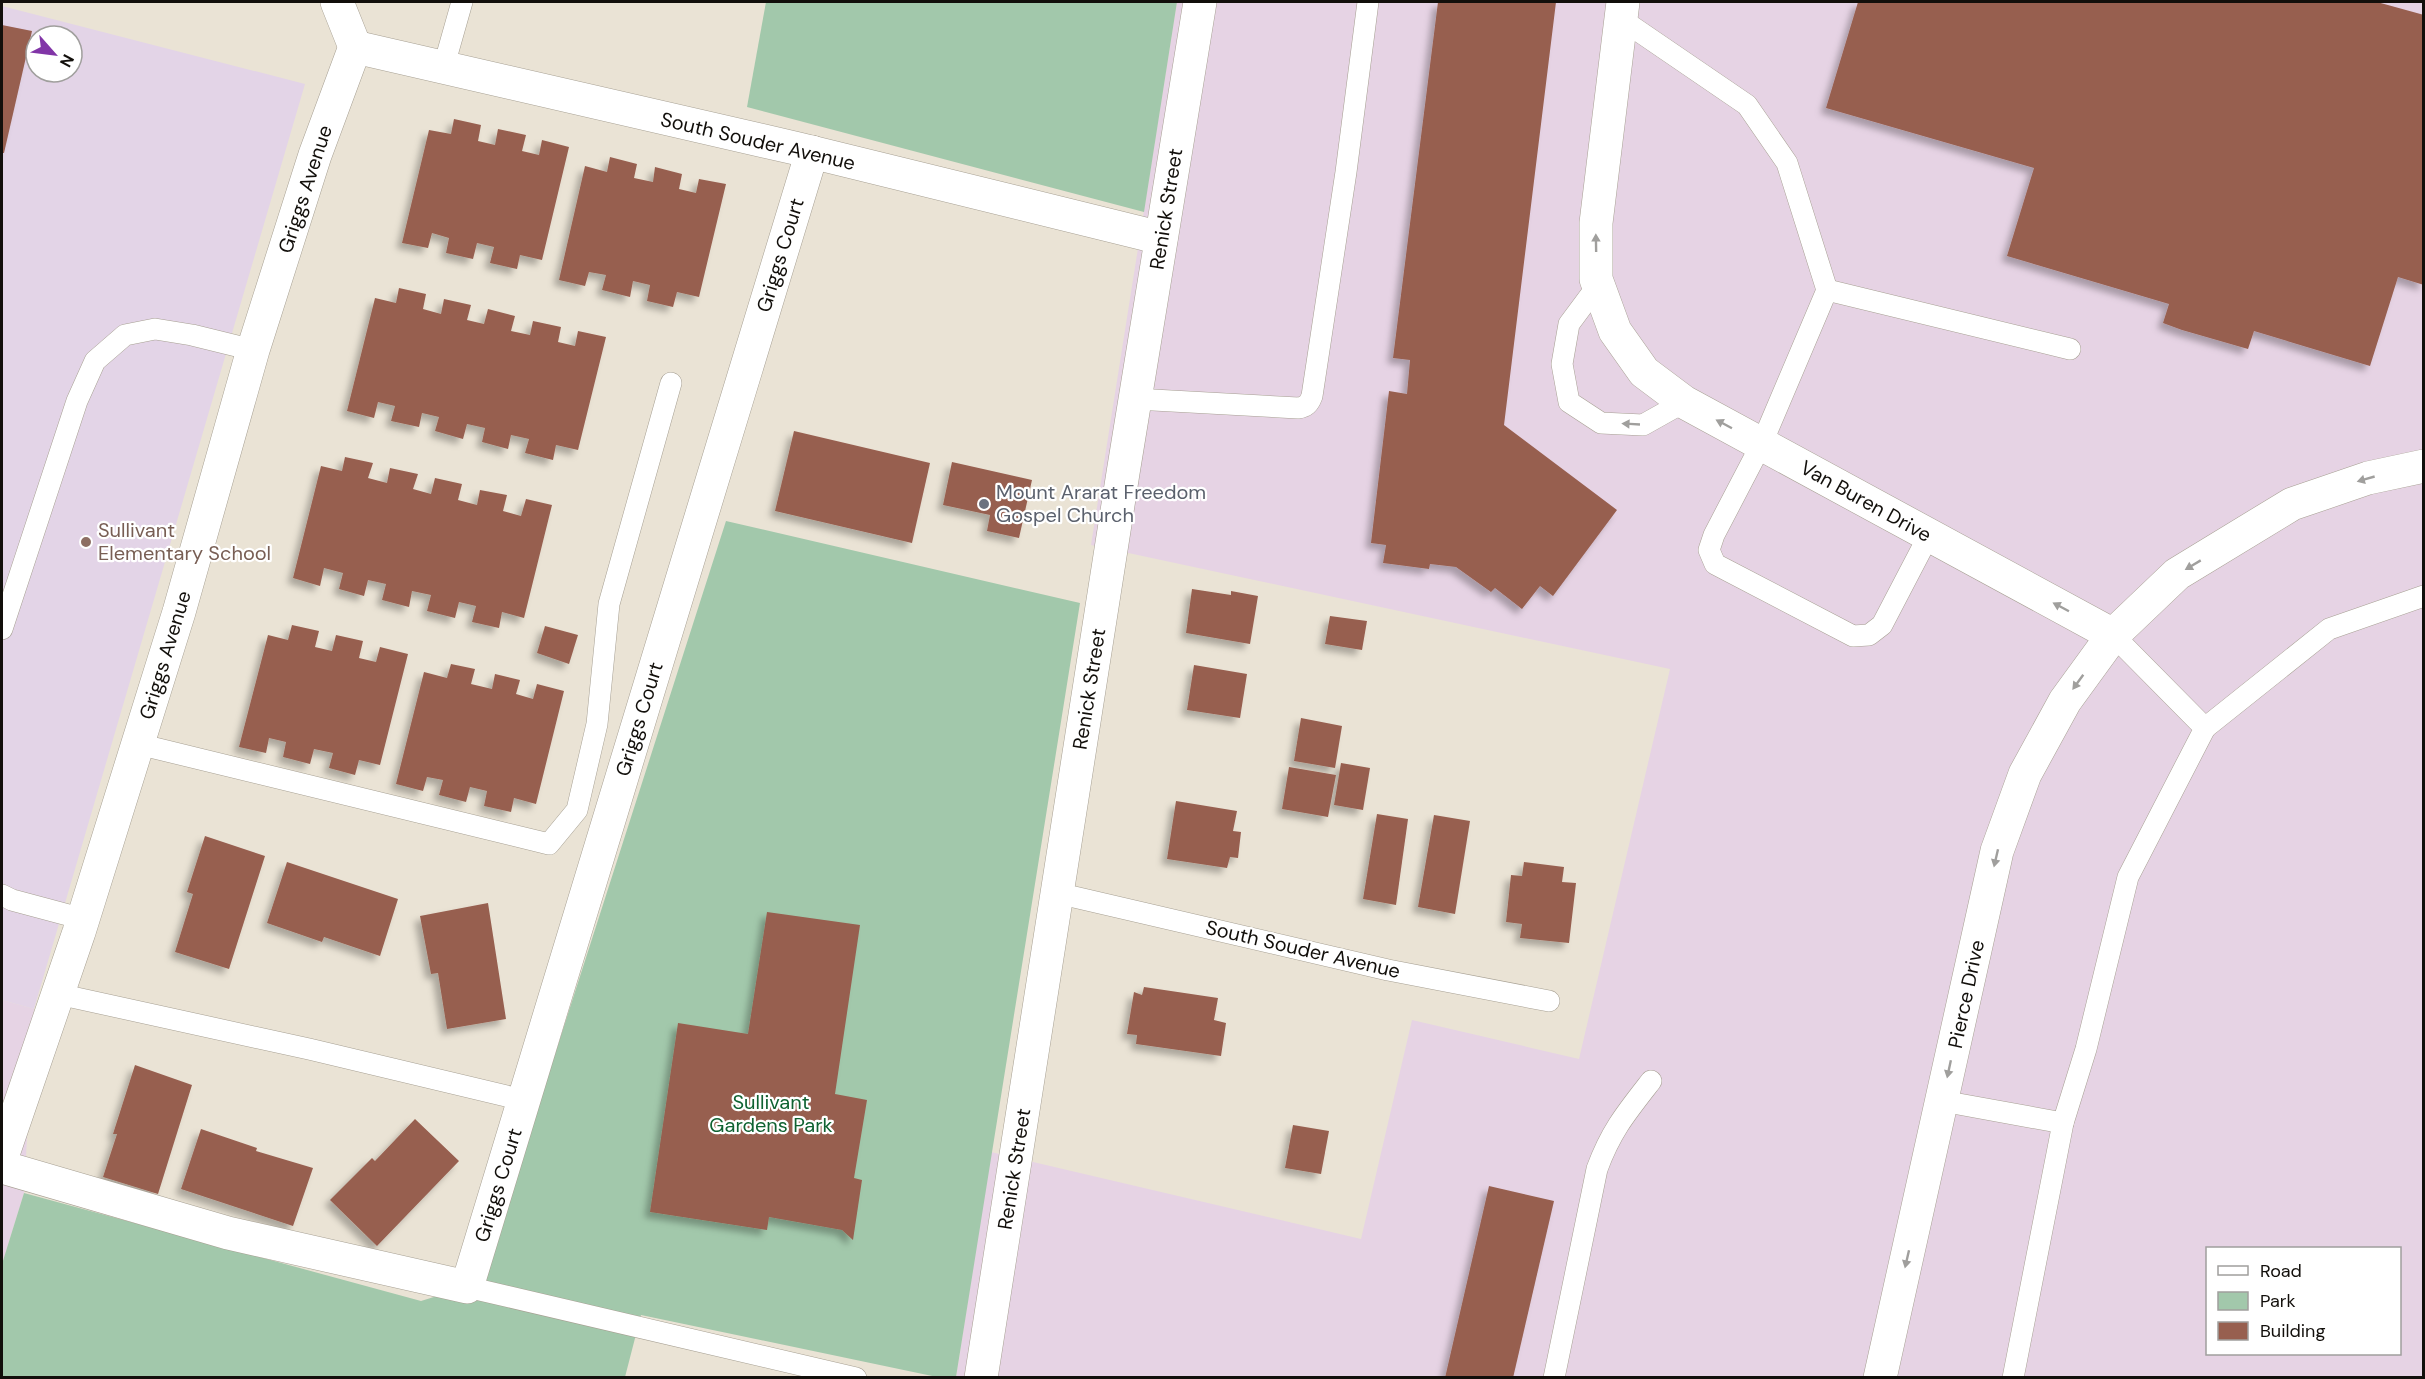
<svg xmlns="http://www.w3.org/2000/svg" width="2425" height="1379" font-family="'DM Sans',sans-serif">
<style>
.industrial{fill:#e6d3e4;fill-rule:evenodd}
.education{fill:#e3d4e7;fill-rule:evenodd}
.green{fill:#a2c8ab}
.building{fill:#975f4f;filter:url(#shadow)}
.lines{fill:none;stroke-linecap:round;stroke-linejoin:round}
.lane-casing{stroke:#a7a093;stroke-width:22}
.street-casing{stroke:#a7a093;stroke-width:34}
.lane{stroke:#fff;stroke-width:21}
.street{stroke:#fff;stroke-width:33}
.oneway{fill:#a09f9d}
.worship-dot{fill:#6b7280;stroke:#fff;stroke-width:2}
.education-dot{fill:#8d6e63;stroke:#fff;stroke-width:2}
.labels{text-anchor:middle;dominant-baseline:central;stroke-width:4.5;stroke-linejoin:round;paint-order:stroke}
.street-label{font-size:20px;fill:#120f0b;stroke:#fff}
.worship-label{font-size:20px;fill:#5b616d;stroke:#fff;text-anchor:start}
.education-label{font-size:20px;fill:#785e54;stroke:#fff;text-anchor:start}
.park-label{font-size:20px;fill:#0f6231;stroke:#fff}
</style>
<defs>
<filter id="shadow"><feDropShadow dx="-5.5" dy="5.5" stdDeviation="3" flood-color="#0004"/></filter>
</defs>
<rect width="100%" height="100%" fill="#eae3d5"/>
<!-- industrial -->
<g class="industrial">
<path d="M1177 2H2423V1377L956 1378 991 1152 1361 1239 1412 1020 1579 1059 1670 669 1091 545ZM2208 1248H2400V1354H2208Z"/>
<polygon points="2,1000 34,1009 24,1193 2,1264"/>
</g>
<!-- education -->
<path class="education" d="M2 6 305 84 34 1009 2 1000ZM36 36H72V72H36Z"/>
<!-- green -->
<g class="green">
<polygon points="766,2 1177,2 1144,212 747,107"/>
<polygon points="726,521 1080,603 956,1377 937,1377 641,1315 625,1377 2,1378 2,1264 24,1193 421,1301 482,1282"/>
</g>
<!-- building -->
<g class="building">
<polygon points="1438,2 1556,2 1504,425 1617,510 1553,596 1540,586 1522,609 1495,588 1491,592 1456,567 1430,564 1429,569 1383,563 1386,545 1371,543 1389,391 1407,394 1410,360 1393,358"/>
<polygon points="1858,2 2377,2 2424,15 2424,285 2398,277 2370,366 2254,331 2248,349 2182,330 2163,323 2169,304 2007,256 2034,168 1826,108"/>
<polygon points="2,25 32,31 4,153 2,153"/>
<polygon points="454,119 481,125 478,141 495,145 498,129 526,135 522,151 539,155 542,140 569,147 542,260 520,255 517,269 490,263 494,247 477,243 473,259 446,253 449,238 432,233 428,248 402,243 429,130 451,134"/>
<polygon points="610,157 637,164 634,178 653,182 655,167 682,174 679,189 696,193 699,179 726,184 699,297 677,292 673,307 647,301 650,285 633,281 630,297 602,290 606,275 589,272 585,286 559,280 585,166 607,172"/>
<polygon points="399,288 426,294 423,309 441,314 444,299 471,305 467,320 484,324 488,309 515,316 511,331 530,335 533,321 561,327 558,342 575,346 578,331 606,337 578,450 556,445 553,460 525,453 529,439 511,435 508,449 482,442 485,428 467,424 463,439 435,431 439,417 422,413 419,427 391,421 395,406 378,402 374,418 347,411 375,298 396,303"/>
<polygon points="794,431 930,463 912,543 775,511"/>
<polygon points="345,457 373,463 368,478 387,483 390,468 418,474 413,489 431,494 435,478 462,484 458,500 477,505 480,490 507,495 503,511 521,516 526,499 552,505 524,618 502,612 499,628 472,622 476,606 459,602 455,618 427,611 431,595 412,591 409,607 382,600 386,584 368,580 364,596 339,589 343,573 324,568 320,586 293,578 321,466 342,471"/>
<polygon points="952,462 1032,480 1019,538 987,531 990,515 943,505"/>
<polygon points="1192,589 1231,595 1231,591 1258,596 1250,644 1186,633"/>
<polygon points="1330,616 1367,621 1362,650 1325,644"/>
<polygon points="292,625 319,631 315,647 332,651 336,635 363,641 359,658 376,662 380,647 408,654 380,765 359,760 355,775 329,768 333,753 314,749 310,764 283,757 286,742 269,738 266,753 239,747 268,635 288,640"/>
<polygon points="545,626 578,635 569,664 537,653"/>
<polygon points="451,664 475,669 471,684 492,689 495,674 520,680 516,694 533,699 537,684 564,691 536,804 514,798 511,812 484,806 487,791 470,787 466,802 439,795 443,780 427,777 423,791 396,784 424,672 447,678"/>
<polygon points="1194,665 1247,674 1240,718 1187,710"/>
<polygon points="1301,718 1342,726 1335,768 1294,761"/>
<polygon points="1341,763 1370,768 1363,810 1334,805"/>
<polygon points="1289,767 1336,775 1328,817 1282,809"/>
<polygon points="1176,801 1237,811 1233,831 1241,832 1238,858 1230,857 1227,868 1167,859"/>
<polygon points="1377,814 1408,819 1396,905 1363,899"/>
<polygon points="1434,815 1470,821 1455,914 1418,907"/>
<polygon points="205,836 265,856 229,969 175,952 193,894 187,892"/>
<polygon points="287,862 398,899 380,956 324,937 322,942 267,923"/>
<polygon points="1524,862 1564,867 1562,882 1576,883 1569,943 1520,938 1522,924 1506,922 1511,875 1522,876"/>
<polygon points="488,903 506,1019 447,1029 438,973 431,974 420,916"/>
<polygon points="767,912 860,925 835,1094 867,1100 854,1178 862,1180 853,1240 842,1230 769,1217 767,1230 650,1212 678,1023 748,1034"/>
<polygon points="1144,987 1218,998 1214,1020 1226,1023 1221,1056 1136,1044 1137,1035 1127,1034 1134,992 1142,995"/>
<polygon points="135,1065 192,1085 158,1194 103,1177 117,1134 113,1134"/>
<polygon points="415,1119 459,1161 377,1246 330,1200 372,1158 375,1161"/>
<polygon points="1293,1125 1329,1131 1321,1174 1285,1168"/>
<polygon points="201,1129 257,1148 256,1151 313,1168 293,1226 181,1189"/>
<polygon points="1489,1186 1554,1201 1513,1378 1445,1378"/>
</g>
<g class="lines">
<defs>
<g id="lane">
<polyline points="1621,19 1747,105 1787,163 1827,290 1762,443 1714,535 1709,550 1715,564 1853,636 1869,635 1882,625 1929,535"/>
<polyline points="443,69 462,2"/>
<polyline points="1598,285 1569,324 1562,364 1569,402 1601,423 1643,425 1684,402"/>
<polyline points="1827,290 2070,349"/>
<path d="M1135 399 1298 408C1306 407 1309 404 1312 396L1346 172 1368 2"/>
<polyline points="2,629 77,401 95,361 125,335 155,329 192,335 253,350"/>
<polyline points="2205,728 2329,629 2424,596"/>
<polyline points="138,744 549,844 577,810 597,724 609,604 671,383"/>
<polyline points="1057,893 1388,970 1549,1001"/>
<polyline points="2,895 12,900 83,919"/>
<polyline points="58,994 309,1049 523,1100"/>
<polyline points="1942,1101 2063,1123 2013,1378"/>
<polyline points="2063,1123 2086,1049 2128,877 2205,728 2113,635"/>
<polyline points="467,1287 856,1378"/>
<path d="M1554 1378 1597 1169C1611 1131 1626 1113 1651 1081"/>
</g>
<g id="street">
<polyline points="337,2 355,47"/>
<polyline points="1623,2 1596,223 1596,279 1615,331 1644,372 1684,402 2113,635"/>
<polyline points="355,47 799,149 1161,238"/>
<polyline points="2,1157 79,932 179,612 253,350 315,155 355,47"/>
<polyline points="2,1167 228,1233 467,1287 812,152"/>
<polyline points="981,1378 1123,473 1200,2"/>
<polyline points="1880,1378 1997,851 2025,774 2065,701 2113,635 2177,574 2292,504 2368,478 2424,466"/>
</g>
</defs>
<!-- lane casing -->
<use href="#lane" class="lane-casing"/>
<!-- street casing -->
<use href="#street" class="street-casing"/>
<!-- lane -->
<use href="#lane" class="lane"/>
<!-- street -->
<use href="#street" class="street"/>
</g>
<!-- one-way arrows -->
<defs><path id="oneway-solid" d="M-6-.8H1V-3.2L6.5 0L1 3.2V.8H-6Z" transform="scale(1.5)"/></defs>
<g class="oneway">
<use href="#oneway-solid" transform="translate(1596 243) rotate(-91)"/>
<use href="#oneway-solid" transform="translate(1631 424) rotate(-177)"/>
<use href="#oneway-solid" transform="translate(1724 424) rotate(-152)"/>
<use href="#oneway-solid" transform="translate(2366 479) rotate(164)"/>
<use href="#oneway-solid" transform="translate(2193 565) rotate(149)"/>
<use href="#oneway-solid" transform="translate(2061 607) rotate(-152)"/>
<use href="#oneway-solid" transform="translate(2078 682) rotate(126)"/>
<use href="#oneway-solid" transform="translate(1996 858) rotate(103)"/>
<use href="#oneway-solid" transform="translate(1949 1069) rotate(102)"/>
<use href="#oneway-solid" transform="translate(1907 1259) rotate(103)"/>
</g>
<!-- markers -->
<circle class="worship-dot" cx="984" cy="504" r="6"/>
<circle class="education-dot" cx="86" cy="542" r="6"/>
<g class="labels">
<!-- street labels -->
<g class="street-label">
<text transform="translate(758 141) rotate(13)">South Souder Avenue</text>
<text transform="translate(305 189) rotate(-72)">Griggs Avenue</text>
<text transform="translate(1166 209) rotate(-81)">Renick Street</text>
<text transform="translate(780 255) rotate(-73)">Griggs Court</text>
<text transform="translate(1866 501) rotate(29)">Van Buren Drive</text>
<text transform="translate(165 655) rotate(-73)">Griggs Avenue</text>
<text transform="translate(1089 689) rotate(-81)">Renick Street</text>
<text transform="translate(639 719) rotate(-73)">Griggs Court</text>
<text transform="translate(1303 949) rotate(13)">South Souder Avenue</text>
<text transform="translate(1966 994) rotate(-78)">Pierce Drive</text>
<text transform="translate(1014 1169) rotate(-81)">Renick Street</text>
<text transform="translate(498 1185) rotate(-73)">Griggs Court</text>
</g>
<!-- worship labels -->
<g class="worship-label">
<text x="996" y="492">Mount Ararat Freedom<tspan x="996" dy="23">Gospel Church</tspan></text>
</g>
<!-- education labels -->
<g class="education-label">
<text x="98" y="530">Sullivant<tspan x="98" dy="23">Elementary School</tspan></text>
</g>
<!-- park labels -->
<g class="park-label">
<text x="771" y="1102">Sullivant<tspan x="771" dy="23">Gardens Park</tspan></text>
</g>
</g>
<!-- border -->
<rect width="2425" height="1379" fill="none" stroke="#120f0b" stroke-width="6"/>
<!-- legend -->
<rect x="2206" y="1247" width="195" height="108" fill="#ffffff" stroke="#a09f9d" stroke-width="1.5"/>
<rect x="2218" y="1266" width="30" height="9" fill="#ffffff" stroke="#a09f9d" stroke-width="1.5"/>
<text x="2260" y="1277" font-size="18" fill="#120f0b">Road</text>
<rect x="2218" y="1292" width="30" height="18" fill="#a2c8ab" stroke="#a09f9d" stroke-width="1.5"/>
<text x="2260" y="1307" font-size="18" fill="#120f0b">Park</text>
<rect x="2218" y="1322" width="30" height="18" fill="#975f4f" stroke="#a09f9d" stroke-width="1.5"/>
<text x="2260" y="1337" font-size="18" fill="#120f0b">Building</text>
<!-- north arrow -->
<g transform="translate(54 54) rotate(118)"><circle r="28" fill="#ffffff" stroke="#a09f9d" stroke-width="1.5"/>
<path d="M0-4.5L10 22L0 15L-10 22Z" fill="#8135a7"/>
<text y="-9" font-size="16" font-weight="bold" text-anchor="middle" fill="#120f0b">N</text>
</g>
</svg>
